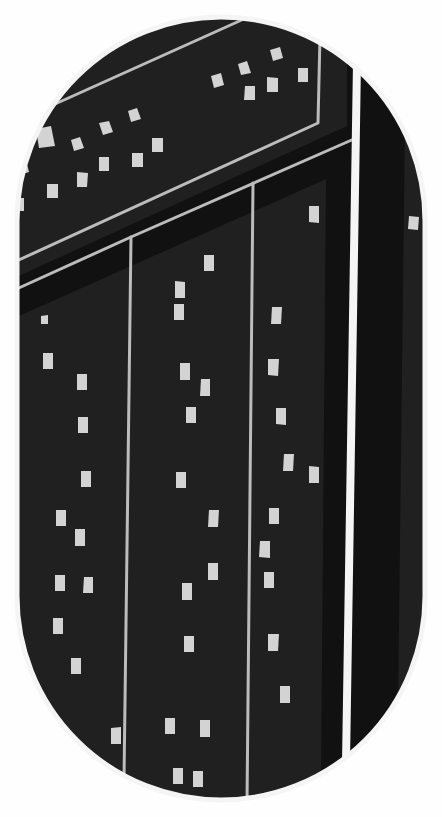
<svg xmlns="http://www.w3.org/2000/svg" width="442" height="817" font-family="'Exo 2',sans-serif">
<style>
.green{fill:#202020}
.building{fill:#d3d3d3}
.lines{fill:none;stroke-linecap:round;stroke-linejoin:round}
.service{stroke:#bcbcbc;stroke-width:3}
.secondary{stroke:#f5f5f5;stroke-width:8}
.rim{fill:none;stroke:#f5f5f5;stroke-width:5}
</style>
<rect width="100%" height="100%" fill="#111"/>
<!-- green -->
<g class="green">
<polygon points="248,12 326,38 347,54 347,126 10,280 10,207 17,166 38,116 92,54 166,17"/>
<polygon points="405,121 421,153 430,194 432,610 425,651 404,701 398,709"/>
<polygon points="326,179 321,779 302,791 235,807 167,800 104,772 54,725 21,664 10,596 10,320"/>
</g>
<!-- building -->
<g class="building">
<polygon points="280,47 283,58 273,61 270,50"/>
<polygon points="247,61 251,73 241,75 238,64"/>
<rect x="298" y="68" width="10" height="14"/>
<polygon points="221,73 224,85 214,88 211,76"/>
<polygon points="267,77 278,78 278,92 267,92"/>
<polygon points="245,86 255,86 255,100 244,100"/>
<polygon points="137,108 141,119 131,122 128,111"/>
<polygon points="109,121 113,132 103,135 99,123"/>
<polygon points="51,126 55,146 39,148 36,129"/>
<polygon points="80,137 84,148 74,151 71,140"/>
<rect x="152" y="138" width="11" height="14"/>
<rect x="132" y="153" width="11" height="14"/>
<rect x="99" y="157" width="10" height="14"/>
<polygon points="26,160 29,172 19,175 17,167 19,162"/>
<polygon points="77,172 88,173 87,187 77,187"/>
<rect x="47" y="184" width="11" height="14"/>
<rect x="15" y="198" width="9" height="13"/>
<polygon points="309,206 319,206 319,223 309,222"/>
<polygon points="409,216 419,217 418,230 408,229"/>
<rect x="204" y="255" width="10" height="16"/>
<polygon points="175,281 185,282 185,298 175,298"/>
<rect x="174" y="304" width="10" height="16"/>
<polygon points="272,307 282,307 281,324 271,324"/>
<polygon points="48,315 48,324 41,324 41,316"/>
<rect x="43" y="353" width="10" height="16"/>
<polygon points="268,359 279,359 278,376 268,375"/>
<rect x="180" y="363" width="10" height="17"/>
<rect x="77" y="374" width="10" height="16"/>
<polygon points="201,379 210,379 210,396 200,396"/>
<rect x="186" y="407" width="10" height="16"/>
<polygon points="276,408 286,408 286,425 276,424"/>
<rect x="78" y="417" width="10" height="16"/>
<polygon points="284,454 294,454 293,471 283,471"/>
<polygon points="309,466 319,467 319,483 309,483"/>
<rect x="81" y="471" width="10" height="16"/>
<rect x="176" y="472" width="10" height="16"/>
<rect x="269" y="508" width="10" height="16"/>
<rect x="56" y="510" width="10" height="16"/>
<polygon points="209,510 219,510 218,527 208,527"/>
<rect x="75" y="529" width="10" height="17"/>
<polygon points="260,541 270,541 270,558 259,557"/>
<rect x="208" y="563" width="10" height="17"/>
<rect x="264" y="572" width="10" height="16"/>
<rect x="55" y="575" width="10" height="16"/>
<polygon points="84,577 93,577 93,593 83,593"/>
<rect x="182" y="583" width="10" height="17"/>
<rect x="53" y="618" width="10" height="16"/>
<polygon points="268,634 279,634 278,651 268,651"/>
<rect x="184" y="636" width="10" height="16"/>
<rect x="71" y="658" width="10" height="16"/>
<rect x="280" y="686" width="10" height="17"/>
<rect x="165" y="718" width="10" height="16"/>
<rect x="200" y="720" width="10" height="17"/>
<polygon points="121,727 121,744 111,744 111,728"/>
<rect x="173" y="768" width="10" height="16"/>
<rect x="193" y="771" width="10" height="16"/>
<polygon points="292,790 303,790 292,793"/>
</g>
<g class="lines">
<!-- service -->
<g class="service">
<polyline points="44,109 255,14"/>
<polyline points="10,264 318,123 320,36"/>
<polyline points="10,292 131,237 354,139"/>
<polyline points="124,780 131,237"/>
<polyline points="247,804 253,183"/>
</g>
<!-- secondary -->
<polyline class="secondary" points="346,763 357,62"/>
</g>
<!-- crop -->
<path d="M0 0H442V817H0ZM221 17H221A204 204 0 0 1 425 221V596A204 204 0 0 1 221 800H221A204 204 0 0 1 17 596V221A204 204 0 0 1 221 17Z" fill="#fefefe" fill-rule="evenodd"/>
<path class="rim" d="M221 17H221A204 204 0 0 1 425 221V596A204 204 0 0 1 221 800H221A204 204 0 0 1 17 596V221A204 204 0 0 1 221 17Z"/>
</svg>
